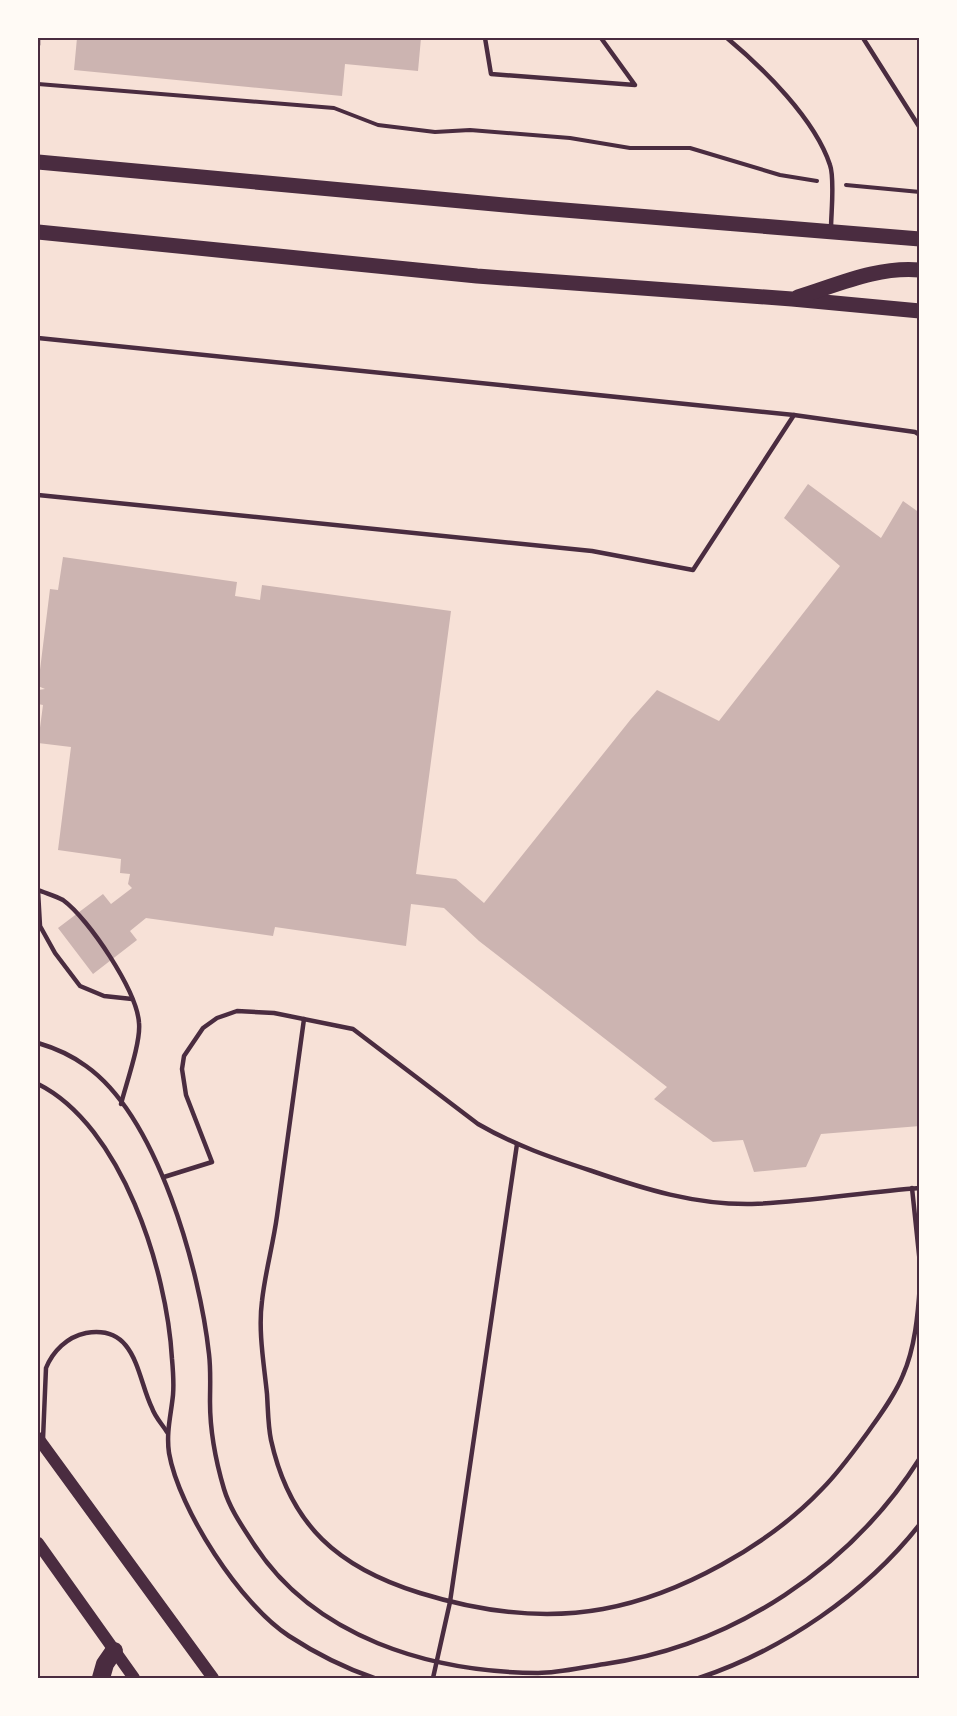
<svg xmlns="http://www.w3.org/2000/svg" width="957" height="1716" font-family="Helvetica,sans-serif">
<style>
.building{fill:#ccb4b1}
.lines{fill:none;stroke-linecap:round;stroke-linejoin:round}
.path{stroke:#4a2c40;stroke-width:4}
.service{stroke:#4a2c40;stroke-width:4.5}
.secondary{stroke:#4a2c40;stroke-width:12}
.primary{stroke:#4a2c40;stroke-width:15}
.motorway{stroke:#4a2c40;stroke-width:18}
.neatline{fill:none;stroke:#4a2c40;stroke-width:2}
</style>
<rect width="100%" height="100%" fill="#f7e1d7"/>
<!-- building -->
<g class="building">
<polygon points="77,38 421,38 418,71 345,64 342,96 74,70"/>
<polygon points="808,484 881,538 903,501 920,513 920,1126 821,1134 806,1167 754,1172 743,1140 713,1142 654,1099 667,1087 479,941 444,908 411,904 406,946 275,927 273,936 146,918 130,931 137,940 93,974 58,928 103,894 111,904 132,888 128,884 130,874 120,873 121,859 58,850 71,747 38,743 43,705 38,704 38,690 45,689 38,686 50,589 58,590 63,557 237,582 235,596 260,600 262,585 451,611 416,874 456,879 484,903 631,719 657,690 719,721 840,566 784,518"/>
</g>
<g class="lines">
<!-- path -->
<g class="path">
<polyline points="38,84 334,108 378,125 435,132 470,130 570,138 630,148 690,148 780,175 817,181"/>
<polyline points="846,185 920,192"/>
</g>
<!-- service -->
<g class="service">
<polyline points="485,38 491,74 635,85 601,38"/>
<path d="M727 38C763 68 815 119 830 165 835 179 831 213 831 229"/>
<polyline points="863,38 920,128"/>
<polyline points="38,45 38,38"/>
<polyline points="38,338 794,415 915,432 920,435"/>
<polyline points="38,495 592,551 693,570 794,415"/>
<path d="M38 890C45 893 56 896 63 900 89 919 137 991 139 1023 141 1042 126 1084 121 1104"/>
<polyline points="38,891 40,926 55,953 80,986 104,996 132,999"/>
<path d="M304 1019C295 1085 286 1150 277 1216 273 1245 265 1273 262 1301 258 1331 264 1364 267 1394 268 1409 268 1426 271 1440 290 1526 339 1568 420 1593 478 1611 543 1620 603 1609 680 1595 769 1545 822 1489 839 1472 854 1451 868 1432 880 1415 895 1395 903 1375 915 1348 918 1314 920 1284"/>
<path d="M38 1043C55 1048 71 1055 86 1066 158 1117 200 1271 209 1354 211 1371 210 1386 210 1402 210 1431 216 1462 224 1489 230 1509 242 1526 253 1543 314 1638 430 1672 538 1673 560 1673 583 1667 605 1664 733 1646 851 1567 920 1458"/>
<path d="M38 1084C122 1126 167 1270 172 1359 173 1370 174 1383 173 1395 171 1415 166 1432 169 1453 179 1510 241 1605 289 1636 315 1653 345 1668 374 1678"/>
<path d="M164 1177 212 1162 186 1095 182 1069 184 1056 203 1028 217 1018 237 1011 274 1013 353 1029 478 1124C514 1145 552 1158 592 1171 644 1189 695 1205 752 1204 808 1202 864 1192 920 1188"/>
<polyline points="912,1188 920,1264"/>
<path d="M43 1439 46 1368C53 1351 67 1337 86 1333 137 1324 137 1378 152 1408 155 1417 162 1424 167 1432"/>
<polyline points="433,1678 450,1602 517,1144"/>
<path d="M699 1678C783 1650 865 1594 920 1524"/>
</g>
<!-- secondary -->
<g class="secondary">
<polyline points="38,1438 213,1678"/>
<polyline points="38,1543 134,1678"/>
</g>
<!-- primary -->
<g class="primary">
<polyline points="38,162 527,207 920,239"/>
<polyline points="38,232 477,276 792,299 920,311"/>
<path d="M798 297C837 285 878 266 920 270"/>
</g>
<!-- motorway -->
<polyline class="motorway" points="101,1678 105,1664 114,1651"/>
</g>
<!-- border -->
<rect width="957" height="1716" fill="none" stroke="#fffaf5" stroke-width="78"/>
<rect x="39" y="39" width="879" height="1638" class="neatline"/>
</svg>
